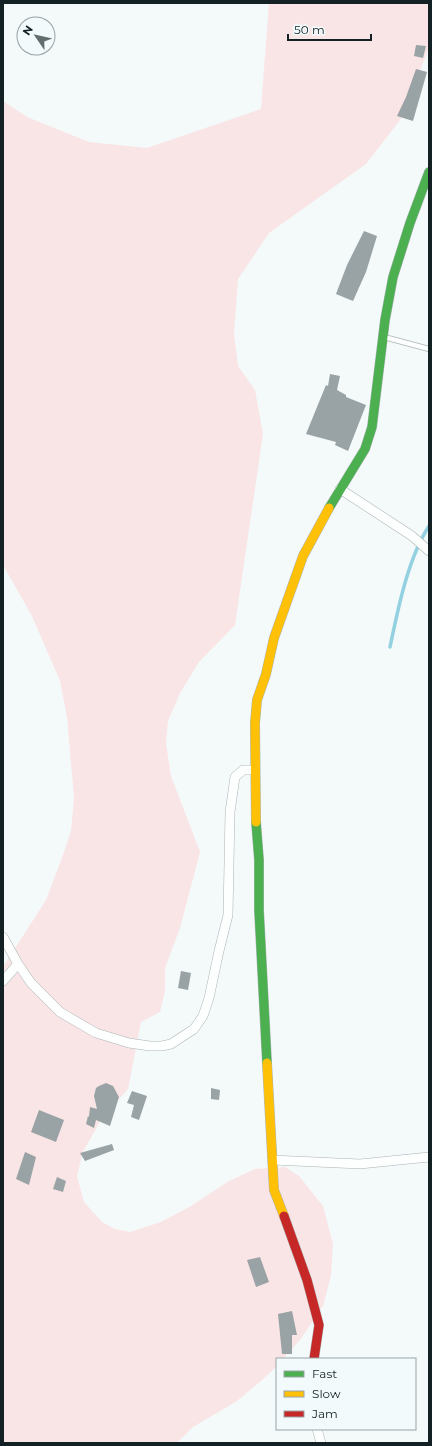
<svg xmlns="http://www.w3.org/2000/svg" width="432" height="1446" font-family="Montserrat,sans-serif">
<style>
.green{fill:#fae5e6}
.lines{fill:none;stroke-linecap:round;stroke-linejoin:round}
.stream{stroke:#93d1e1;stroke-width:3.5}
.building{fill:#99a2a4}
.lane-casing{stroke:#abb4b6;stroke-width:6}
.street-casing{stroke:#abb4b6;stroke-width:10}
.fast-casing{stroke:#abb4b6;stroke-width:10}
.slow-casing{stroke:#abb4b6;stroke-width:10}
.jam-casing{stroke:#abb4b6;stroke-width:10}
.lane{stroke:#fdfefe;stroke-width:4.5}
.street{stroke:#fdfefe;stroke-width:9}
.fast{stroke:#4caf50;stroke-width:9}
.slow{stroke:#ffc107;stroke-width:9}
.jam{stroke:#c62828;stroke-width:9}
</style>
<rect width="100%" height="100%" fill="#f4f9fa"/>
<!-- green -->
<polygon class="green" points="269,3 429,3 429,48 400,120 366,164 269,233 238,279 234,334 238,366 255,390 263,434 235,625 199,662 180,693 168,721 166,743 171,776 200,852 180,928 165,968 165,991 160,1012 141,1022 128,1089 102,1118 83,1152 77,1176 84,1202 102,1222 115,1229 130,1232 161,1222 191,1206 229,1181 255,1169 285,1167 299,1176 323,1206 333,1244 331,1276 323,1306 300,1340 283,1359 277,1359 277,1366 261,1381 237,1401 193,1427 177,1443 3,1443 3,967 46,900 62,858 71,831 74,798 67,717 60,681 32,616 3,565 3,101 27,117 89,142 147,148 261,109"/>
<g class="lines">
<!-- stream -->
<path class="stream" d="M390 647C398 609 408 558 429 526"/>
</g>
<!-- building -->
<g class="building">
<polygon points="416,45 426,46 423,58 414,56"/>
<polygon points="416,69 427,72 413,121 397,116 406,97"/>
<polygon points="364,231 377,236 366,272 353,301 336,294 347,265"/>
<polygon points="330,374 340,376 337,390 346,395 346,397 366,405 348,451 335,445 336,442 306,434 326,385 328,386"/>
<polygon points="181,971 191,973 188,990 178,988"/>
<polygon points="106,1083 113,1086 119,1097 110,1126 96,1120 94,1128 86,1124 88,1116 89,1117 90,1107 97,1109 94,1096 96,1088 99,1086"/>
<polygon points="211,1088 220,1090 219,1100 211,1099"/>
<polygon points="132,1091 147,1096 139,1120 131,1117 134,1105 127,1103"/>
<polygon points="39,1110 64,1120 56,1142 31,1132"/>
<polygon points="112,1144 114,1150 85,1161 80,1153"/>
<polygon points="25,1152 36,1157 29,1185 16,1179"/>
<polygon points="57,1177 66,1181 63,1192 53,1189"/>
<polygon points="260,1257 269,1282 256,1287 247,1260"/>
<polygon points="292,1311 297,1335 292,1335 292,1354 282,1354 278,1314"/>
</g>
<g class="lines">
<defs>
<polyline id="lane" points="384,337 429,349"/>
<g id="street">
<polyline points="340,489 412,536 429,551"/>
<polyline points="3,937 18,964 31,983 60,1012 96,1033 129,1043 150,1046 162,1046 171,1044 194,1029 203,1016 209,998 219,951 228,915 230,812 235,777 243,770 255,770"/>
<polyline points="3,981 18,964"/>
<polyline points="272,1160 360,1164 429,1157"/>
<polyline points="317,1429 321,1443"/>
</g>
<g id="fast">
<polyline points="329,508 365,449 372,427 385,320 393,277 410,223 429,172"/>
<polyline points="256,822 259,860 259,910 267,1063"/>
</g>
<g id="slow">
<polyline points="256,822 255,723 257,700 266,674 274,638 303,556 329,508"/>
<polyline points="267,1063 274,1190 284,1216"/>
</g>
<polyline id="jam" points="284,1216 307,1280 319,1325 314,1359"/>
</defs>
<!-- lane casing -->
<use href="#lane" class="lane-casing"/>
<!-- street casing -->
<use href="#street" class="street-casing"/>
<!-- fast casing -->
<use href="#fast" class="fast-casing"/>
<!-- slow casing -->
<use href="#slow" class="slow-casing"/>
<!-- jam casing -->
<use href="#jam" class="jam-casing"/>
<!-- lane -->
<use href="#lane" class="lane"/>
<!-- street -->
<use href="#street" class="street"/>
<!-- fast -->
<use href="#fast" class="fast"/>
<!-- slow -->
<use href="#slow" class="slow"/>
<!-- jam -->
<use href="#jam" class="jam"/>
</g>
<!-- border -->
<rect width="432" height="1446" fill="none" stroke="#132125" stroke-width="8"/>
<!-- legend -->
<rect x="276" y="1358" width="140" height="72" fill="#f2fafc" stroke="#99a3a6"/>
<rect x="284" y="1371" width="20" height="6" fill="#4caf50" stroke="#99a3a6"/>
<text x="312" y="1378" font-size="12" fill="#132125">Fast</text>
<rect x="284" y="1391" width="20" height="6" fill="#ffc107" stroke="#99a3a6"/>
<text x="312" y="1398" font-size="12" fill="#132125">Slow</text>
<rect x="284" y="1411" width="20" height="6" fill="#c62828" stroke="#99a3a6"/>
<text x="312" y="1418" font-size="12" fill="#132125">Jam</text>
<!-- north arrow -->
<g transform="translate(36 36) rotate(304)"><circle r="19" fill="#f2fafc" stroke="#99a3a6"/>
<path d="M0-3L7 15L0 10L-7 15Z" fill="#626d70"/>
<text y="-6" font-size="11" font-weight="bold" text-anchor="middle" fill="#132125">N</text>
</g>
<!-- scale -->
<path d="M288 34v6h83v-6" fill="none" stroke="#132125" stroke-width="2"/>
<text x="294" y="34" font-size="12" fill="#132125" stroke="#f2fafc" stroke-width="3" paint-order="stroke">50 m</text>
</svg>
